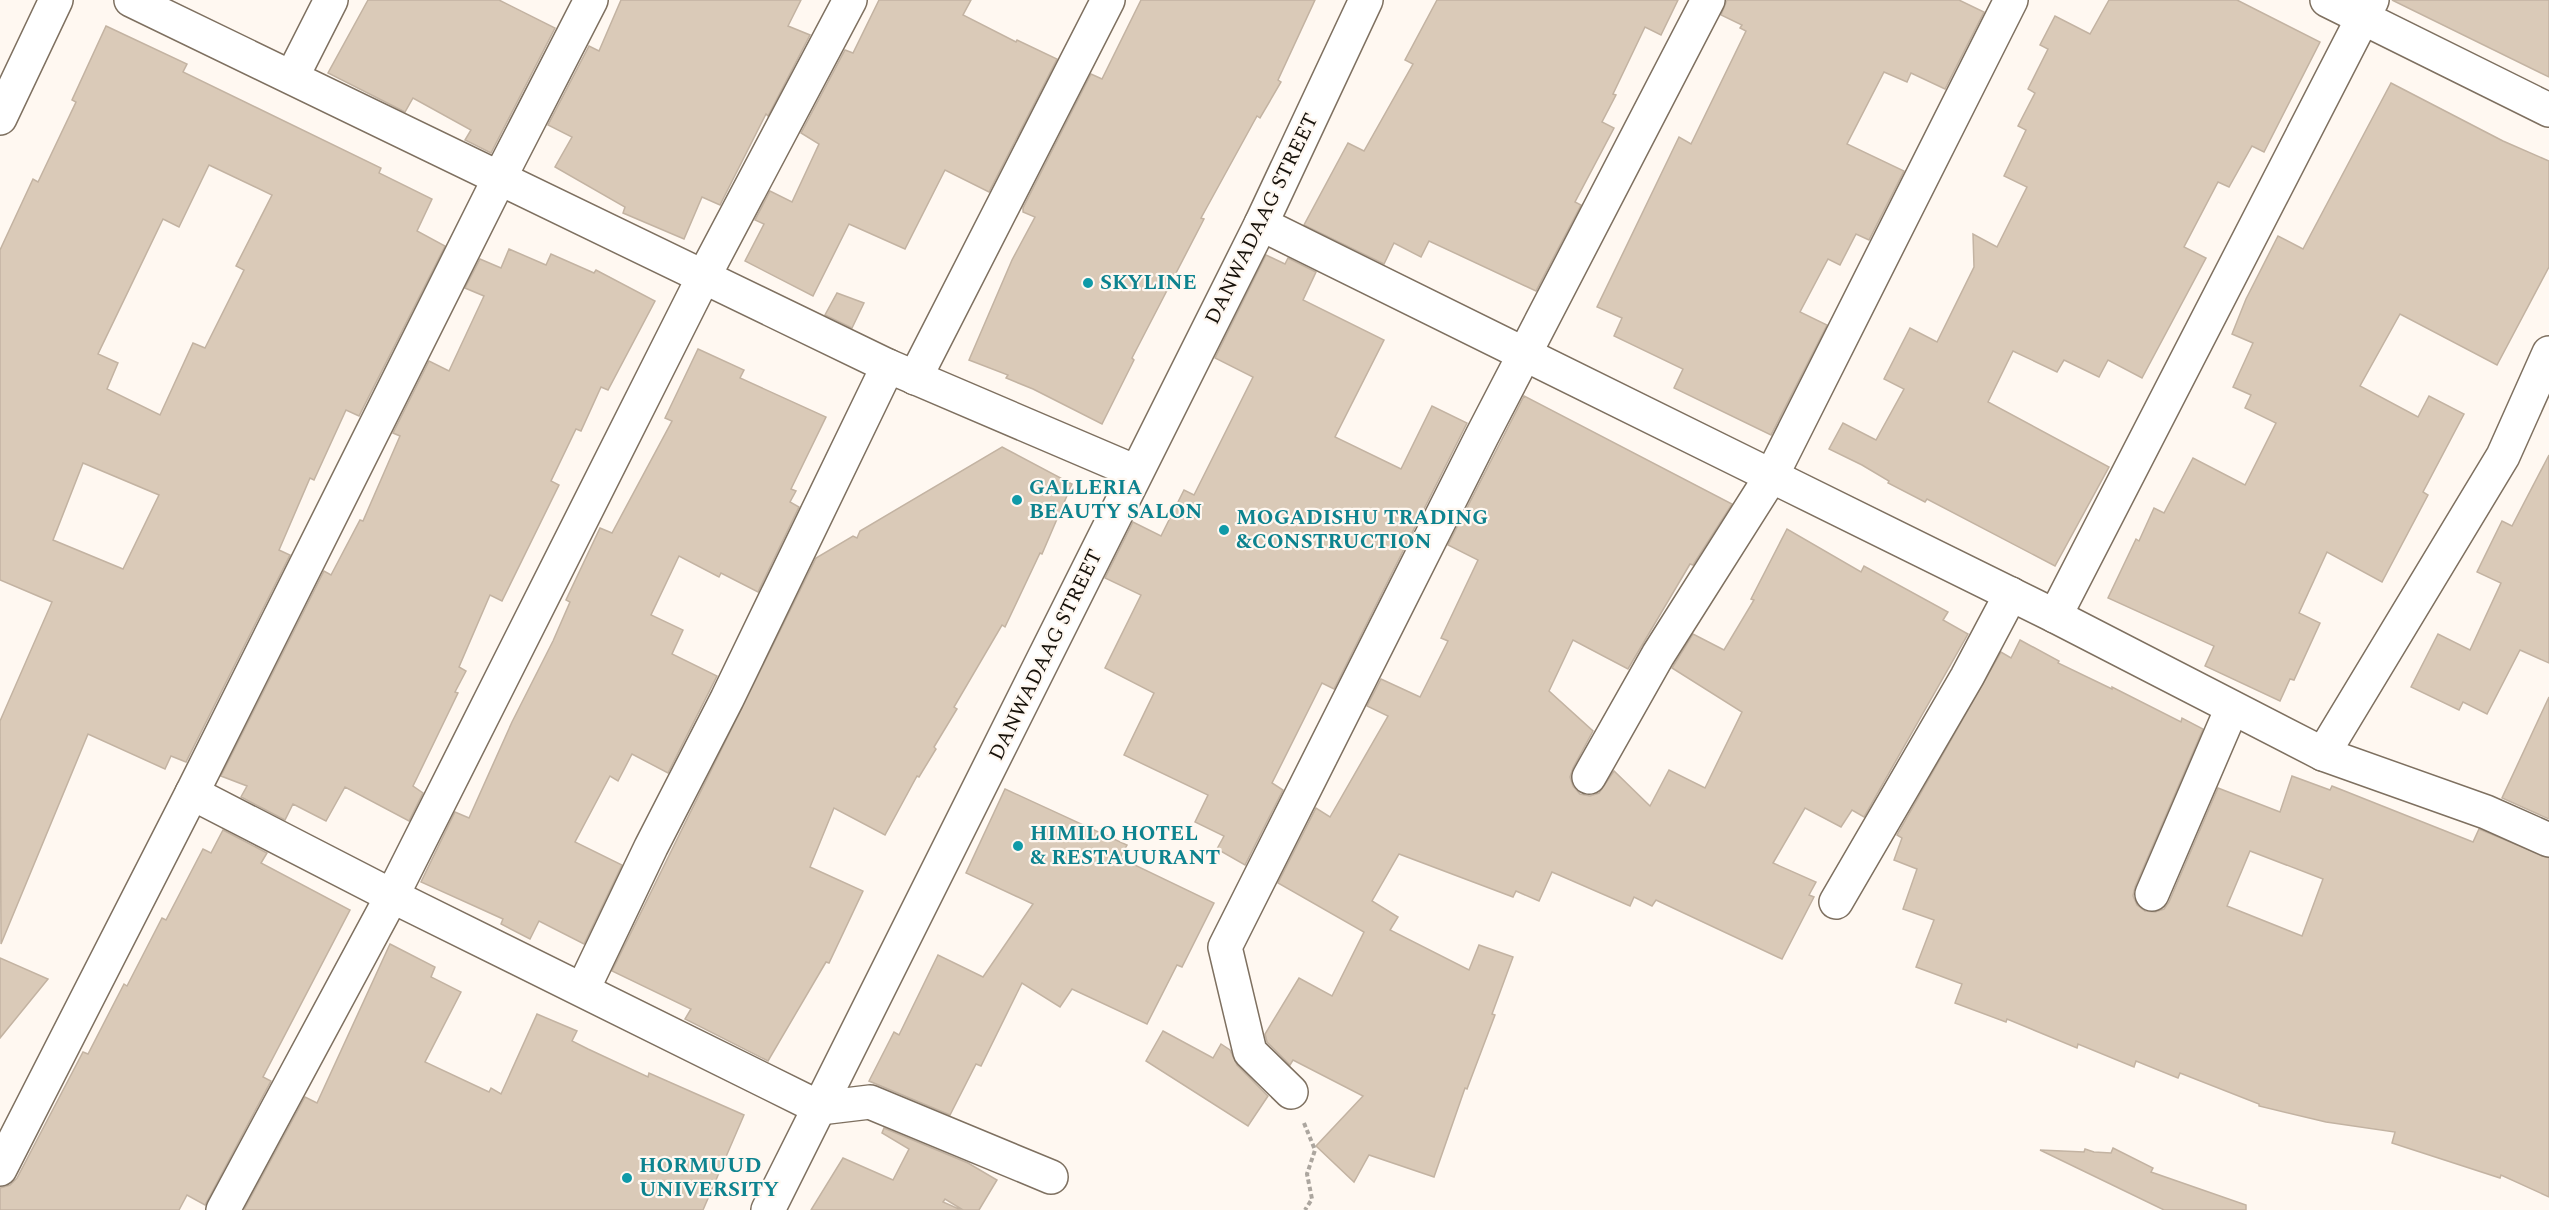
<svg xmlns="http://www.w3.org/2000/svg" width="2549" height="1210" font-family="Spectral,serif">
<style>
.building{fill:#dacab8;stroke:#c3b3a2;stroke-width:1.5;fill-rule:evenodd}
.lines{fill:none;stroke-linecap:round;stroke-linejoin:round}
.minor-casing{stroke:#7e7060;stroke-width:36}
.path{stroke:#aca69f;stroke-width:4;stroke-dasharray:4.5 3;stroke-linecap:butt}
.minor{stroke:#fff;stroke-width:33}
.culture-dot{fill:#0f9aa8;stroke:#fff8f1;stroke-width:2}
.labels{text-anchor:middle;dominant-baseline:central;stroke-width:4.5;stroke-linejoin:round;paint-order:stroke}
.street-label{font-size:21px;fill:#17120b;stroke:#fff8f1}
.culture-label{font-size:21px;font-weight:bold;fill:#0d838f;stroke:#fff8f1;text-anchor:start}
</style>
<rect width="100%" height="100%" fill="#fff8f1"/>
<!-- building -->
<g class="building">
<polygon points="368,0 499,0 555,28 491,153 465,140 471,130 413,98 405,112 328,73"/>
<polygon points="621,0 801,0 788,26 810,35 768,116 766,114 720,205 702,197 684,239 623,213 625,207 555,167 572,137 548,125 589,46 599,51"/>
<polygon points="879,0 971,0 963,15 1016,42 1017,40 1057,59 989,192 945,170 905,249 849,224 813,296 745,261 764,224 755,220 770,191 792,202 819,144 801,133 845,50 853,53"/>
<polygon points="1141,0 1315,0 1278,80 1281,82 1260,118 1257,116 1201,218 1204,219 1132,358 1134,360 1102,424 1033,389 1006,378 1008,375 969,360 1012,260 1035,217 1023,212 1023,208 1091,74 1102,79"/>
<polygon points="1437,0 1678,0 1661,35 1645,27 1613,94 1616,95 1602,122 1614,128 1575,202 1581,205 1536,291 1429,241 1421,257 1394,243 1384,264 1304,225 1348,143 1364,151 1413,64 1405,60"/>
<polygon points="1727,0 1959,0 1984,12 1945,89 1911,73 1907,82 1884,72 1847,144 1904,171 1869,240 1856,234 1840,265 1828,259 1800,312 1827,325 1771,435 1674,388 1683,369 1614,336 1622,318 1597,307 1679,137 1691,144 1746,31 1740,28 1742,25 1721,15"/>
<polygon points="2109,0 2237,0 2320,42 2264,152 2252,146 2229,187 2218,182 2184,247 2206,258 2142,378 2108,360 2099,377 2064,360 2057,372 2013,351 1988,402 2109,467 2055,566 1927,499 1925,502 1888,483 1889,481 1862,465 1829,449 1843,423 1876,440 1904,389 1884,379 1910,328 1937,342 1974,267 1973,234 1997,247 2027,187 2004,176 2026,130 2018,126 2035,93 2028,89 2048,49 2040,45 2055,16 2090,34"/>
<polygon points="2392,0 2549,0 2549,77"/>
<path d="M106 26 187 64 183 72 381 168 379 173 432 199 417 231 445 246 359 416 346 410 314 480 310 478 279 550 290 555 186 762 171 756 165 769 88 734 1 944 0 721 52 602 0 580V250L33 179 38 182 76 102 72 100ZM209 165 272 195 236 266 244 270 205 348 193 343 160 415 107 389 118 363 98 354 163 219 179 227ZM83 463 159 495 123 569 53 540Z"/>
<polygon points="2391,83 2503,141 2549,161 2549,267 2497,365 2400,314 2360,386 2418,417 2429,396 2464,414 2423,492 2428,495 2382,582 2327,552 2299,613 2320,623 2294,680 2290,679 2280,701 2205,666 2214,646 2108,598 2136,539 2139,541 2154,508 2164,513 2193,458 2245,485 2276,423 2245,408 2251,395 2233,387 2253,343 2232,334 2246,299 2278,236 2303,249"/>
<polygon points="509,249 546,265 551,254 594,273 596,270 655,301 608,390 601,387 581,431 576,429 551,481 559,485 502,601 490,595 459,667 466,671 455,692 458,693 413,786 423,793 409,821 345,787 326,821 293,804 285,820 241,797 247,786 221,776 324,571 331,575 360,520 363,521 400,436 393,433 429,361 449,371 484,296 465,288 480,259 501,268"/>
<polygon points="1266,255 1285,264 1288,258 1316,272 1303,300 1384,340 1335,437 1401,469 1432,406 1467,423 1334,689 1322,683 1272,783 1283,790 1245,865 1217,849 1224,836 1195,822 1208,795 1124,755 1154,693 1105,668 1141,595 1105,578 1133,522 1161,536 1184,490 1194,495 1253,377 1215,358"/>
<polygon points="837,293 864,303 852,328 825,315"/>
<polygon points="698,349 744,370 740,378 826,417 791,489 796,491 790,502 799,507 758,592 721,573 719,577 679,556 651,615 683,630 672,654 717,676 668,773 632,754 618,781 610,776 575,842 622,865 584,944 539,921 530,939 501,924 503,919 421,882 455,812 469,818 512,722 553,641 570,602 566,600 600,528 612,533 672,421 665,418"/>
<polygon points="1524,396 1732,504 1693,565 1690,564 1628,669 1573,640 1549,691 1593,731 1573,768 1570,777 1573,786 1580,794 1590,796 1599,793 1614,771 1650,806 1669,770 1705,788 1742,712 1672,668 1693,634 1724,650 1754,600 1751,599 1787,529 1861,572 1864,566 1948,612 1943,620 1968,634 1864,817 1852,810 1841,827 1805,808 1773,863 1816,882 1809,895 1814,897 1782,959 1656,900 1652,906 1634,897 1630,906 1552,872 1539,901 1516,891 1513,897 1399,854 1372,901 1398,917 1390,930 1469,970 1479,945 1513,957 1492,1014 1495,1015 1467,1089 1465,1088 1434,1177 1369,1155 1354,1182 1316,1146 1363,1096 1293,1060 1290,1065 1267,1042 1265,1034 1299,978 1332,996 1364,932 1278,883 1316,808 1330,817 1388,716 1367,706 1381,679 1420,697 1448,641 1441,638 1478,560 1448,545"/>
<polygon points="1002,447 1072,484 1042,554 1040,553 1005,627 1002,625 954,707 957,709 934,747 936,749 919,777 917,776 885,835 834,808 810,867 863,891 829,963 826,962 768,1061 685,1019 691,1009 612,971 816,558 853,536 857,538 860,531"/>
<polygon points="2549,455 2549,663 2520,650 2487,714 2463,702 2459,710 2411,687 2438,634 2470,650 2501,583 2477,572 2502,521 2512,526"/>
<path d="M2020 640 2059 661 2058 663 2112 689V687L2181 722 2182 718 2203 729 2135 887 2133 896 2137 905 2145 911 2155 912 2164 909 2169 902 2218 788 2280 812 2292 776 2330 790 2332 786 2473 842 2479 829 2549 858V1197L2501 1175 2500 1178 2392 1143 2395 1132 2326 1122 2259 1106V1104L2180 1073 2178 1078 2136 1061 2134 1067 2078 1044 2077 1048 2007 1019 2006 1022 1955 1003 1962 984 1916 967 1934 920 1903 909 1917 869 1894 860 1902 838 1897 835 2001 652 2011 658ZM2250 851 2323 879 2302 936 2227 906Z"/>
<polygon points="2549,697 2549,819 2502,798"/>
<polygon points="1005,789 1127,845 1120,858 1214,903 1182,967 1177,965 1147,1024 1072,989 1060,1007 1022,983 981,1066 976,1064 950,1115 869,1081 894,1032 899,1035 938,955 983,977 1033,904 966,873"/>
<polygon points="223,830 267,853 261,863 350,910 263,1077 271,1081 205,1205 187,1195 179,1210 0,1210 0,1188 10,1185 17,1178 83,1052 88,1054 124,984 127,986 162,918 166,920 203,849 211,853"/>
<polygon points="390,944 435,967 431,977 461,992 425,1062 489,1092 491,1088 501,1094 537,1014 577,1031 572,1041 588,1049 648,1077 649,1073 744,1115 703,1210 244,1210 305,1097 317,1103"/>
<polygon points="0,958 48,979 0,1038"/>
<polygon points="1163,1031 1213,1058 1221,1044 1230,1050 1237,1065 1268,1096 1248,1126 1146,1061"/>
<polygon points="884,1128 968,1163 997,1180 979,1210 963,1210 945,1199 943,1202 961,1210 811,1210 843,1158 893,1180 909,1149 882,1133"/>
<polygon points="2113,1148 2153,1168 2151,1172 2246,1205 2246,1210 2164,1210 2040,1150 2084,1152 2085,1149 2094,1152 2111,1153"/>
</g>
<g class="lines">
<defs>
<g id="minor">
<polyline points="131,0 888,366 1136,472"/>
<polyline points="2327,0 2549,110"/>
<polyline points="292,77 331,0"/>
<polyline points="0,118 56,0"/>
<polyline points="1261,224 2055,616 2323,754 2486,812 2549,840"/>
<polyline points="915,378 1108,0"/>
<polyline points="2055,616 2372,0"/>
<polyline points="2323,754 2503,456 2549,353"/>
<polyline points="1589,777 1658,655 1772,475 2011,0"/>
<polyline points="192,793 392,896 820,1108 870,1102 1051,1177"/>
<polyline points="2152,894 2232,708"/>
<polyline points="1836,902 1967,677 2011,594"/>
<polyline points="583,989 651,847 727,699 888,366"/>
<polyline points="1291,1092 1250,1052 1225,947 1482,436 1708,0"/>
<polyline points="0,1169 192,793 499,179 591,0"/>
<polyline points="223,1210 392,896 704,276 850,0"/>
<polyline points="768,1210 1261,224 1366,0"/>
</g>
</defs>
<!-- minor casing -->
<use href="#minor" class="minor-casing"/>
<!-- path -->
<polyline class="path" points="1304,1123 1315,1150 1307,1174 1312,1199 1305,1210"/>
<!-- minor -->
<use href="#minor" class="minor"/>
</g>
<!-- markers -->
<g class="culture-dot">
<circle cx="1088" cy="283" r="6"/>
<circle cx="1017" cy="500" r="6"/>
<circle cx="1224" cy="530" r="6"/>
<circle cx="1018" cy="846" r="6"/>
<circle cx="627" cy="1178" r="6"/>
</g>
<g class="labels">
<!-- street labels -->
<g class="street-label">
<text transform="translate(1262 219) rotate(-64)">DANWADAAG STREET</text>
<text transform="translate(1046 655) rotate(-64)">DANWADAAG STREET</text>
</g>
<!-- culture labels -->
<g class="culture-label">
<text x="1100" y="283">SKYLINE</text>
<text x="1029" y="488">GALLERIA<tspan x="1029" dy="24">BEAUTY SALON</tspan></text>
<text x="1236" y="518">MOGADISHU TRADING<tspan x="1236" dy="24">&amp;CONSTRUCTION</tspan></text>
<text x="1030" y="834">HIMILO HOTEL<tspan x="1030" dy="24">&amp; RESTAUURANT</tspan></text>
<text x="639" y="1166">HORMUUD<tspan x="639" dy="24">UNIVERSITY</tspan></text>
</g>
</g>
</svg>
